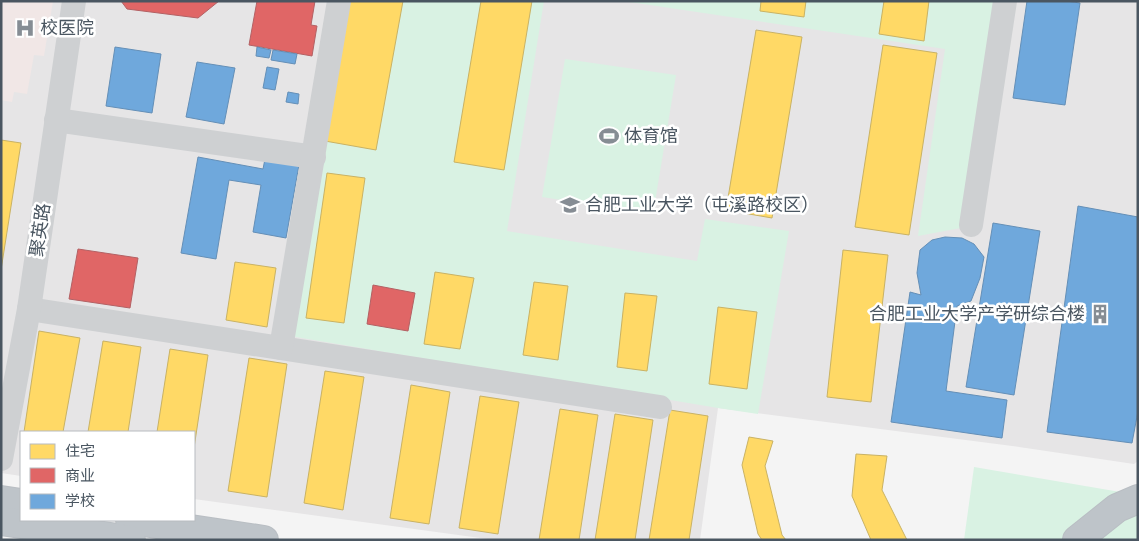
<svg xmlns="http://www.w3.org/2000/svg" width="1139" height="541" font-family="Figtree,'Noto Sans SC',sans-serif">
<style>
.education{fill:#e6e5e6}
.medical{fill:#f1e7e6}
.green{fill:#d9f2e3}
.homes{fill:#ffd966;stroke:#c9b264}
.shops{fill:#e06666;stroke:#b36164}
.schools{fill:#6fa8dc;stroke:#648fb7}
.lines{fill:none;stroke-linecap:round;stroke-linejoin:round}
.highway-casing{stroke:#b9bec3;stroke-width:30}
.minor{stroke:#ced0d2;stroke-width:24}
.highway{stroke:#bec4c9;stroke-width:28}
.labels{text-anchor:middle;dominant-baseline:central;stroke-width:5;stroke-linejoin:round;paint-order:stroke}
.poi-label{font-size:18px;fill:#4a5661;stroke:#fff;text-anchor:start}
.street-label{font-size:18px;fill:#4a5661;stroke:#fff}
</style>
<rect width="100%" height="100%" fill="#f4f4f4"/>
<!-- education -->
<polygon class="education" points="1,1 1138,1 1138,461 1134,464 1019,447 718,408 700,540 495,540 194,499 194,432 21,432 21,476 1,473"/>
<!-- medical -->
<polygon class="medical" points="1,1 53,1 44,56 34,55 27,94 14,92 12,102 1,100"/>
<!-- green -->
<g class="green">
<polygon points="338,1 544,1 507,231 697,261 705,219 789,231 758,414 718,408 284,335"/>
<polygon points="623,1 1004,1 966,227 918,236 945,49"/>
<polygon points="565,59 676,75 653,214 542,197"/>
<polygon points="974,467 1138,495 1138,540 964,540"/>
</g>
<!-- homes -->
<g class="homes">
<polygon points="350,1 403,1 376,150 325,141"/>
<polygon points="481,1 532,1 504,170 454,162"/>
<polygon points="761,1 806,1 804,17 760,11"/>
<polygon points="884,1 929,1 924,41 879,34"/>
<polygon points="756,30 802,37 772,218 726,210"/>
<polygon points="883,45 937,53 909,235 855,227"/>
<polygon points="1,140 21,143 1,270"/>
<polygon points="327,173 365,178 344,323 306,318"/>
<polygon points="843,250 888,255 871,402 827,397"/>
<polygon points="235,262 276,268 267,327 226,320"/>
<polygon points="435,272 474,278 460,349 424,344"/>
<polygon points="534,282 568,286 558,360 523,355"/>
<polygon points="625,293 657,296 647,371 617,367"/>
<polygon points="718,307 757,312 747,389 709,384"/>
<polygon points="39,331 80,338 63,432 24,432"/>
<polygon points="103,341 141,347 128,432 88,432"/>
<polygon points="170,349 208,355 194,448 194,432 157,432"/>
<polygon points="249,358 287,364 267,497 228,491"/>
<polygon points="325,371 364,377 343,510 304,503"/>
<polygon points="411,385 450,392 429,524 390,518"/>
<polygon points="480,396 519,402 498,534 459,528"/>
<polygon points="560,409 598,415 579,540 539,540"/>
<polygon points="670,410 708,416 689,540 649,540"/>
<polygon points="615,414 653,420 635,540 595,540"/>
<polygon points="749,437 773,441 765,466 782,535 786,540 762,540 758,534 742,465"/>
<polygon points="856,454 887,456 882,490 907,540 871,540 852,496"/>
</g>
<!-- shops -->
<g class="shops">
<polygon points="121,1 219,1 198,18 127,9"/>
<polygon points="257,1 315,1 311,25 317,26 312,56 249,45"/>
<polygon points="78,249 138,258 130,308 69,299"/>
<polygon points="373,285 415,293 408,331 367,324"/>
</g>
<!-- schools -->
<g class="schools">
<polygon points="1027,1 1066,1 1080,3 1065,105 1013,98"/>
<polygon points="115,47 161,54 152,113 106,106"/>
<polygon points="257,47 271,50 269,58 256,56"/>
<polygon points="273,50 297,54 295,64 271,60"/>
<polygon points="197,62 235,68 224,124 186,117"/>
<polygon points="267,67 279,69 275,90 263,88"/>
<polygon points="288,92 299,94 298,104 286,102"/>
<polygon points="198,157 263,169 265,159 299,165 286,238 253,232 261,185 229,180 216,259 181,253"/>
<polygon points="1078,206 1138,217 1138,411 1132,443 1047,432"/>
<polygon points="993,223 1040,231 1014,395 966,387"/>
<polygon points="945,237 962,238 974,244 984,257 980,278 971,301 957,306 946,391 1007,400 1002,438 891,422 910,292 921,295 917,273 920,250 932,240"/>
</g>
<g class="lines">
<defs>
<g id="highway">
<polyline points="1,500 21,503"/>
<polyline points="130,520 264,540"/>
<polyline points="1,521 131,540"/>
<polyline points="1077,540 1117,508 1138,499"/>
</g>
</defs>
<!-- highway casing -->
<use href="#highway" class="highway-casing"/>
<!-- minor -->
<g class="minor">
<polyline points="56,120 314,157"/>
<polyline points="971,225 1005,1"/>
<polyline points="29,309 660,407"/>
<polyline points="281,348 339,1"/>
<polyline points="1,459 29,309 74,1"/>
</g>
<!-- highway -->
<use href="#highway" class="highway"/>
</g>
<!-- icons -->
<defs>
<symbol id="hospital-bare" viewBox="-9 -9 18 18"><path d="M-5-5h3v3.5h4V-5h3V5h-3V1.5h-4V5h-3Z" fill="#868d94" stroke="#fff" stroke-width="2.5" paint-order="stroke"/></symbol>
<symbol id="stadium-bare" viewBox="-9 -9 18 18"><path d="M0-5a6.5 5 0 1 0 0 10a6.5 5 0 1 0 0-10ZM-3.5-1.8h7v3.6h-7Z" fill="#868d94" stroke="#fff" stroke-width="2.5" paint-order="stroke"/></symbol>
<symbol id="university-bare" viewBox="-9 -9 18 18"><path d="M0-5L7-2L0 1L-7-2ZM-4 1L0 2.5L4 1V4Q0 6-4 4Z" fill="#868d94" stroke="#fff" stroke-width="2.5" paint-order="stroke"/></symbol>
<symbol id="building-bare" viewBox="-9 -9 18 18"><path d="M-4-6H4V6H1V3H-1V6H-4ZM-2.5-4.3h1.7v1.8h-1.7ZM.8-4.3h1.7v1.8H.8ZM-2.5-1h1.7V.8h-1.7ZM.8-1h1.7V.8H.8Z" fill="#868d94" stroke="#fff" stroke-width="2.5" paint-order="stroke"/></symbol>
</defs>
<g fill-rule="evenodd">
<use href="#hospital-bare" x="11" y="14" width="28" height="28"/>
<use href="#stadium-bare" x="595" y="122" width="28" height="28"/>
<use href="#university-bare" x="556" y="191" width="28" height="28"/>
<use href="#building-bare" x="1086" y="300" width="28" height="28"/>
</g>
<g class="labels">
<!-- poi labels -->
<g class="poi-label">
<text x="40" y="28">校医院</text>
<text x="624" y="136">体育馆</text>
<text x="585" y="205">合肥工业大学（屯溪路校区）</text>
<text x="1085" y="314" text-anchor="end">合肥工业大学产学研综合楼</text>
</g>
<!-- street labels -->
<g class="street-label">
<text transform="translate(40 230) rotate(-82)">聚英路</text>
</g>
</g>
<!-- border -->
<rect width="1139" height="541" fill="none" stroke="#4a5661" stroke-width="5"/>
<!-- legend -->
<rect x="20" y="431" width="175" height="90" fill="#ffffff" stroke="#b7bbc0"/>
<rect x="30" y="444" width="25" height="15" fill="#ffd966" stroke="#b7bbc0"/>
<text x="65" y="456" font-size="15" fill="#4a5661">住宅</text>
<rect x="30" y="468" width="25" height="15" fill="#e06666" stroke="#b7bbc0"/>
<text x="65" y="481" font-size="15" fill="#4a5661">商业</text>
<rect x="30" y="494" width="25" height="15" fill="#6fa8dc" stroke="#b7bbc0"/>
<text x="65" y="506" font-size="15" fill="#4a5661">学校</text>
</svg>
